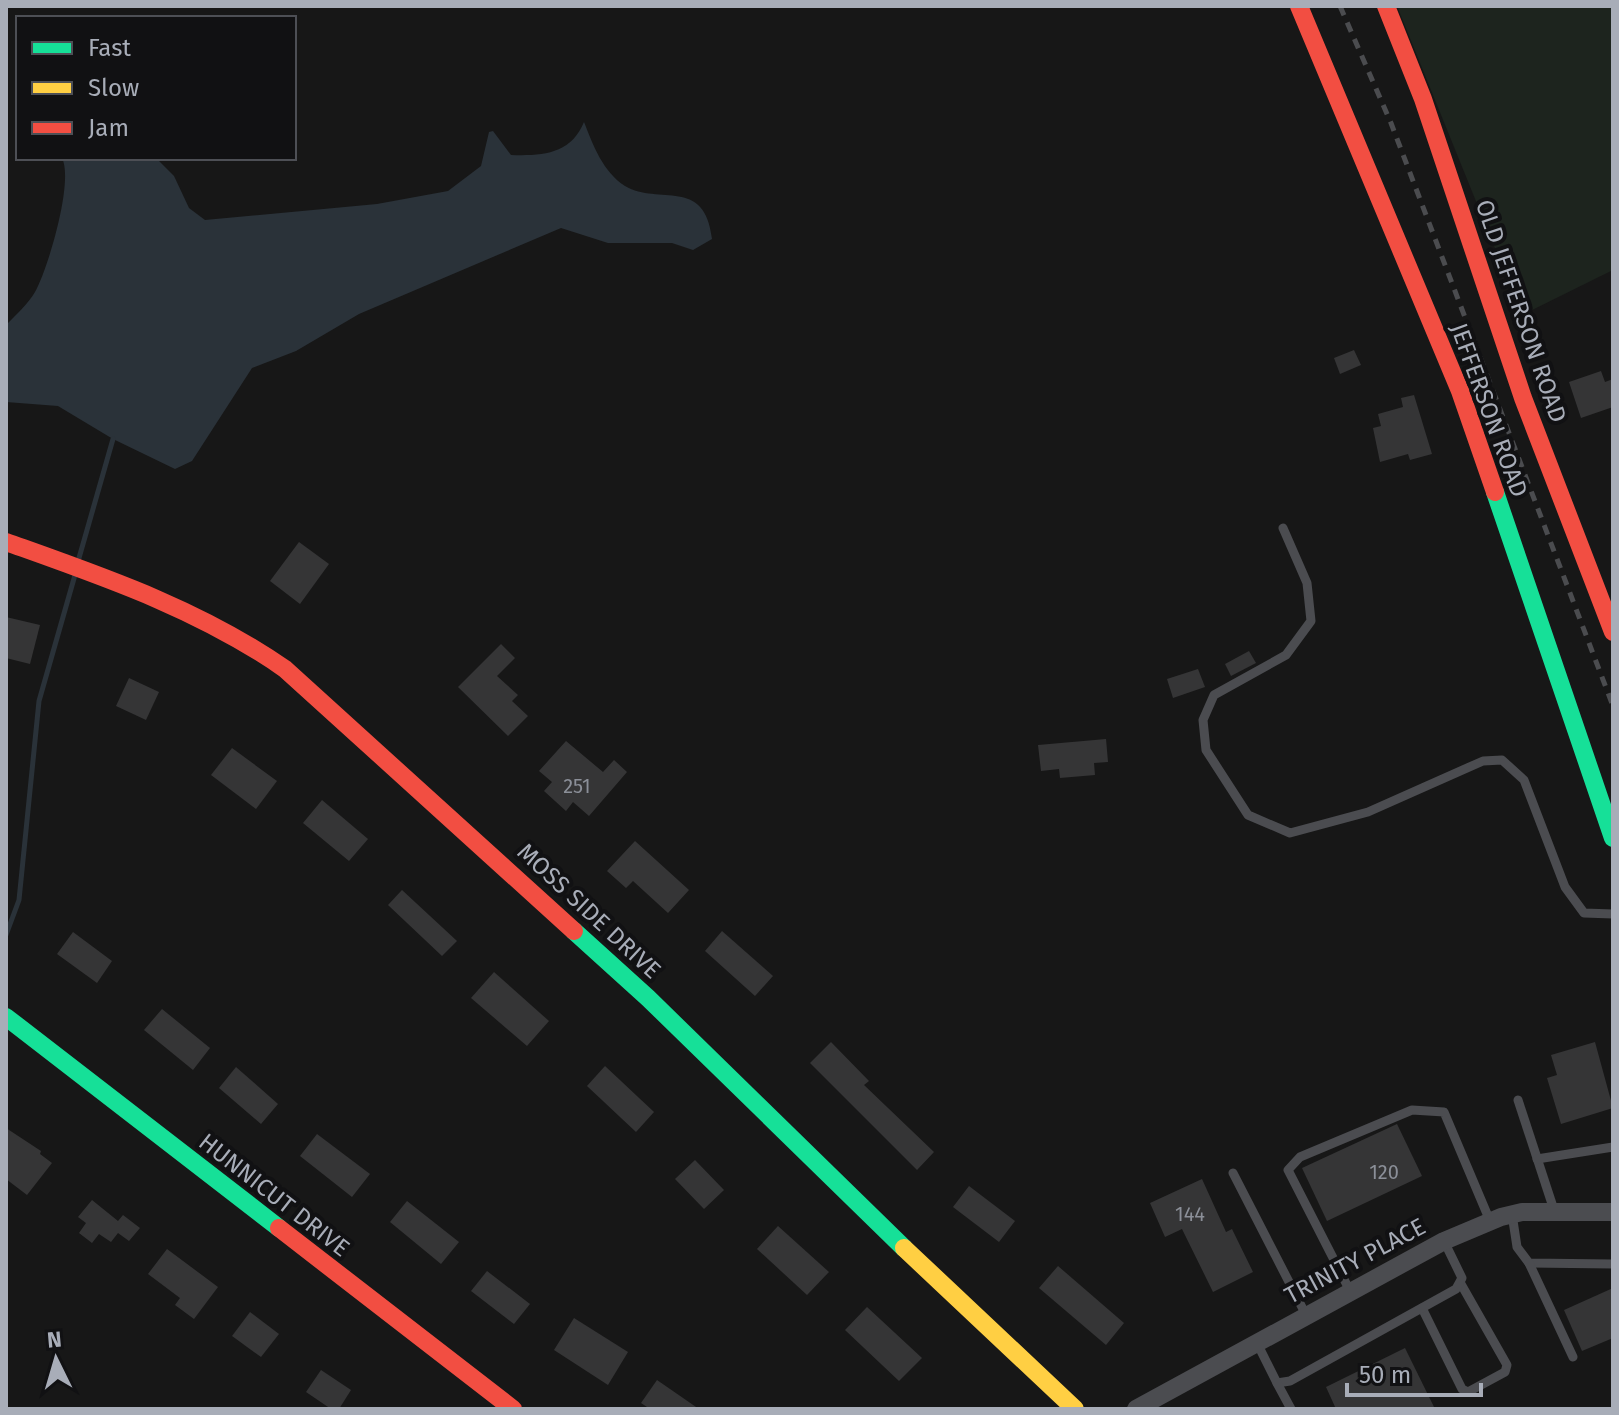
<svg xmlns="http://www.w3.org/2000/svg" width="1619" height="1415" font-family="'Fira Sans',sans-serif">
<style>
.green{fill:#1d241e}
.water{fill:#2a3239}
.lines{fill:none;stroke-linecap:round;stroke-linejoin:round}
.stream{stroke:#2a3239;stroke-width:5}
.building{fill:#353536}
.lane{stroke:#4b4c50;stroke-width:9}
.street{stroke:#4b4c50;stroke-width:18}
.fast{stroke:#16e098;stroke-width:18}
.slow{stroke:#ffcf43;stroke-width:18}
.jam{stroke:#f24e42;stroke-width:18}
.rail{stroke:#4b4c4f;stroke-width:5;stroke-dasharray:10 8;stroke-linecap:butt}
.labels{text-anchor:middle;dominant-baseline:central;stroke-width:8;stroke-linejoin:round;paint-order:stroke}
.number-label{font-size:20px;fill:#8b8f98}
.street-label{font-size:24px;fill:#a8adb8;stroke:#111113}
</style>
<rect width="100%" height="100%" fill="#171717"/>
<!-- green -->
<polygon class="green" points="1397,6 1613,6 1613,270 1522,315"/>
<!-- water -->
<path class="water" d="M584 122C593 145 603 172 625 186 659 206 705 176 712 239L693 250 672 243H608L561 228 359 314 296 351 252 368 192 461 175 469 113 439 58 406 6 402V325C16 315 28 304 35 292 48 269 74 181 62 158H156L174 176 189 208 205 220 377 204 448 191 481 166 489 132 493 131 511 155C543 156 571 154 584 122Z"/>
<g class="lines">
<!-- stream -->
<g class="stream">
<polyline points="79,558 113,439"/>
<polyline points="6,935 19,900 39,701 75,575"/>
</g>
</g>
<!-- building -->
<g class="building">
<polygon points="1354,350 1361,365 1340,374 1334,358"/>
<polygon points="1601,371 1605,382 1613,379 1613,407 1581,418 1569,382"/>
<polygon points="1414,395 1432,454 1410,460 1408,454 1380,462 1373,428 1381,426 1378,414 1403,407 1401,398"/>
<polygon points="299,542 329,564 300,604 270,581"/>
<polygon points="6,617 40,625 30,664 6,658"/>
<polygon points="501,644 515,658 497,676 518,695 512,701 528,716 508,736 458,687"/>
<polygon points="1249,651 1256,663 1231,676 1225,664"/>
<polygon points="1198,669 1205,687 1173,698 1167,679"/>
<polygon points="129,678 159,692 146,720 116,706"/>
<polygon points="1106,739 1108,762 1094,763 1095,775 1060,778 1059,769 1041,771 1038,745"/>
<polygon points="566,741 603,772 614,760 627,772 589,816 573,802 566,811 544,791 552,782 539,771"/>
<polygon points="232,748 277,781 256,809 211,775"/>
<polygon points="322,800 368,839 349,861 303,823"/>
<polygon points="635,841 689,890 668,913 633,881 626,888 607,871"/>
<polygon points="402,890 457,941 442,956 388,905"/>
<polygon points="722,931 773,976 755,996 705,951"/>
<polygon points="73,932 112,961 97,983 57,954"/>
<polygon points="494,972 549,1021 527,1046 471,998"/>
<polygon points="162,1009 210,1048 193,1070 144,1030"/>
<polygon points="831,1042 869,1081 864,1085 934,1152 917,1170 810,1063"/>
<polygon points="1595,1042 1613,1108 1561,1124 1547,1078 1557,1075 1551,1055"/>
<polygon points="605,1066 654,1112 636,1132 587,1086"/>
<polygon points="236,1067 278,1104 261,1124 219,1088"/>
<polygon points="1397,1124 1422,1176 1327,1221 1302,1168"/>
<polygon points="6,1128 41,1151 40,1154 52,1163 27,1195 6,1179"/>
<polygon points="317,1134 370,1174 352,1197 300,1156"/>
<polygon points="695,1160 724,1190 704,1209 675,1179"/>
<polygon points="1202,1179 1226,1232 1232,1229 1253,1272 1213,1292 1182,1229 1165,1237 1150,1203"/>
<polygon points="969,1186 1015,1221 999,1242 953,1207"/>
<polygon points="92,1200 118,1221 123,1215 140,1228 129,1241 118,1233 111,1242 99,1234 92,1243 79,1233 86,1223 78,1217"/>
<polygon points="407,1201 459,1242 441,1264 390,1222"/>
<polygon points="778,1226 829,1272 807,1295 757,1249"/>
<polygon points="167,1249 218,1287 194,1319 175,1305 180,1298 148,1274"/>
<polygon points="1058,1266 1124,1323 1106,1345 1039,1288"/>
<polygon points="487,1271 530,1304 514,1324 471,1291"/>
<polygon points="1613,1288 1613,1338 1582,1351 1564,1310"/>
<polygon points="867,1307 922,1358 899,1381 845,1330"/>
<polygon points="250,1312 279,1334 261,1357 232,1336"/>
<polygon points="574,1318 628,1352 608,1385 554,1350"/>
<polygon points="1405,1348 1435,1409 1336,1409 1326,1387"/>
<polygon points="321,1370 351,1390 339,1409 331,1409 306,1392"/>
<polygon points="657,1380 699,1409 650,1409 641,1403"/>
</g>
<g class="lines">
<!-- lane -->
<g class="lane">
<polyline points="1283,528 1307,583 1311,621 1286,655 1214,695 1203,720 1206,750 1248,815 1290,833 1368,812 1483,761 1502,760 1524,780 1565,887 1584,913 1613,914"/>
<polyline points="1518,1100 1554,1210"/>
<polyline points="1537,1159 1613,1147"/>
<polyline points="1233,1173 1306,1315"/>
<polyline points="1512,1214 1517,1247 1529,1263 1613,1264"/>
<polyline points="1529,1263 1573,1357"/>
<polyline points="1350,1291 1288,1170 1300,1157 1412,1110 1444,1112 1490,1221"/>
<polyline points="1422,1308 1462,1389 1468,1392 1505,1372 1507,1365 1461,1284"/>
<polyline points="1256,1341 1277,1383 1290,1381 1456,1289 1462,1278 1444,1241"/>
<polyline points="1277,1383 1291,1409"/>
</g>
<!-- street -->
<polyline class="street" points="1136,1409 1444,1241 1501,1217 1522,1212 1613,1212"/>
<!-- fast -->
<g class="fast">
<polyline points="1495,492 1613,838"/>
<polyline points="574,931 648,998 904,1248"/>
<polyline points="6,1017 279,1228"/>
</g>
<!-- slow -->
<polyline class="slow" points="904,1248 1075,1409"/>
<!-- jam -->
<g class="jam">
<polyline points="1299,6 1460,391 1495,492"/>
<polyline points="1386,6 1423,99 1523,398 1613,632"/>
<path d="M6 542C104 577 199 609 285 669L574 931"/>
<polyline points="279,1228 513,1409"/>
</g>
<!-- rail -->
<polyline class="rail" points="1340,6 1391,123 1613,706"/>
</g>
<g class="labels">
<!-- number labels -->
<g class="number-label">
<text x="577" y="786">251</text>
<text x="1384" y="1172">120</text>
<text x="1190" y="1214">144</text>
</g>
<!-- street labels -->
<g class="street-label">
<text transform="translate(1521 311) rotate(71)">OLD JEFFERSON ROAD</text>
<text transform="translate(1489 410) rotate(70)">JEFFERSON ROAD</text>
<text transform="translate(589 911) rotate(43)">MOSS SIDE DRIVE</text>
<text transform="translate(274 1195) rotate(38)">HUNNICUT DRIVE</text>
<text transform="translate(1355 1261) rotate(-28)">TRINITY PLACE</text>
</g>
</g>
<!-- border -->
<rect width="1619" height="1415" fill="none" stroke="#a8adb8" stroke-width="16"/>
<!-- legend -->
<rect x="16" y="16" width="280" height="144" fill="#111113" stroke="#4d4f55" stroke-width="2"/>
<rect x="32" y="42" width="40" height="12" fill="#16e098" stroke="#4d4f55" stroke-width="2"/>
<text x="88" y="56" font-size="24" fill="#a8adb8">Fast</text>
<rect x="32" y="82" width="40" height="12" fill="#ffcf43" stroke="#4d4f55" stroke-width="2"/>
<text x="88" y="96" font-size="24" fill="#a8adb8">Slow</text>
<rect x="32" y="122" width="40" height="12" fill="#f24e42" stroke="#4d4f55" stroke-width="2"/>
<text x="88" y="136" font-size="24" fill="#a8adb8">Jam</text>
<!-- north arrow -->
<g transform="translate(56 1359) rotate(355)" stroke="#111113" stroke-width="6" paint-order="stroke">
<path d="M0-6L14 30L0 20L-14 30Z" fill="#a8adb8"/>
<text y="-12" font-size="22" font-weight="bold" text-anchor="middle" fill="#a8adb8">N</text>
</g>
<!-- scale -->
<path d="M1347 1383v12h134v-12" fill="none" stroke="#a8adb8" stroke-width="4"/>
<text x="1359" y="1383" font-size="24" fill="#a8adb8" stroke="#111113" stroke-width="6" paint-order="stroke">50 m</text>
</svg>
